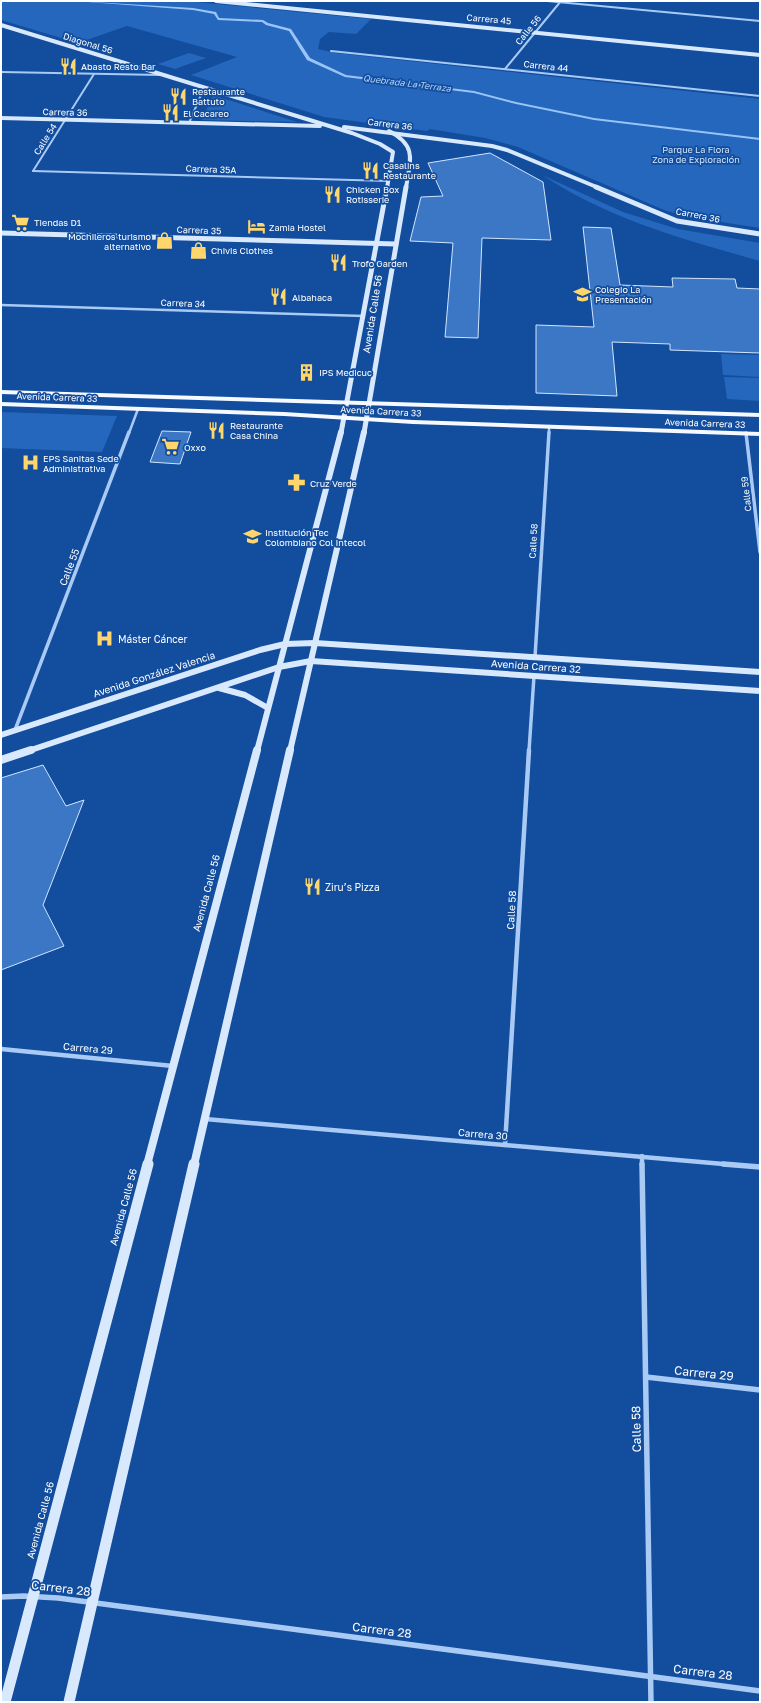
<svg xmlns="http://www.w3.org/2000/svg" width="761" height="1703" font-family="'Golos Text',sans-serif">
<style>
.green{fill:#2567bc}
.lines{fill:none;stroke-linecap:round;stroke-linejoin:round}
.stream{fill:#9ac4f7;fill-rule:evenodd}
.building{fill:#3b77c5;stroke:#d1e5fe}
.street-far4{stroke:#a8caf4;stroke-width:2}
.street-far3{stroke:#a8caf4;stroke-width:2.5}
.street-far2{stroke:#a8caf4;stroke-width:3.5}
.street-far1{stroke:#a8caf4;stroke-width:4.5}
.street{stroke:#a8caf4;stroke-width:5.5}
.secondary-far4{stroke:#d8e8fd;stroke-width:4}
.secondary-far3{stroke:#d8e8fd;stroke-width:5}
.secondary-far2{stroke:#d8e8fd;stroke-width:6}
.secondary-far1{stroke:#d8e8fd;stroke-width:8}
.secondary{stroke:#d8e8fd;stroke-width:11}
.primary{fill:#f6f9ff;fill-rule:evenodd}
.labels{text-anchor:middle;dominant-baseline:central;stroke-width:3.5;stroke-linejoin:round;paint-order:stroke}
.far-street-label{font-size:9px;fill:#fff;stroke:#124d9e}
.far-poi-label{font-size:9px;fill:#fff;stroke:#124d9e;text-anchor:start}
.far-water-label{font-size:9px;font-style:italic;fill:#b5d4fb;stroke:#124d9e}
.far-park-label{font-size:9px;fill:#d1e5fe;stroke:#124d9e}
.street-label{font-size:10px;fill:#fff;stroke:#124d9e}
.poi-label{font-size:10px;fill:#fff;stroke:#124d9e;text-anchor:start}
.near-street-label{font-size:12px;fill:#fff;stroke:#124d9e}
</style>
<rect width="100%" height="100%" fill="#124d9e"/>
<!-- green -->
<g class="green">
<polygon points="1,1 185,1 371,19 356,34 329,32 320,39 318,49 336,53 760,99 760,228 688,217 664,210 518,147 485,138 430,129 427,131 324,117 191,75 237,57 127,26 78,43 1,20"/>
<polygon points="189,53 206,58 175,69 158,64"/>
<polygon points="213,95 297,122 202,120"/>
<path d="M542 175 623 212 678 229 760 243V261C685 240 608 219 542 175Z"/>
<polygon points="721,354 760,355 760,377 723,375"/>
<polygon points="724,377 760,378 760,401 727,399"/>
<polygon points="1,412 117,416 102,452 1,448"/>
</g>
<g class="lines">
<!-- stream -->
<polygon class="stream" points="75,1 193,8 216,12 219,18 263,20 268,23 291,29 310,58 346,75 474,91 516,102 594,118 760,138 760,140 594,120 516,104 474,93 345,77 307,60 289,31 266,25 262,22 218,20 214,14 193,10"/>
</g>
<!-- building -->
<g class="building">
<polygon points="490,153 543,182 551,240 482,238 478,338 445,337 453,243 410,241 421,197 443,196 428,163"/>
<polygon points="583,227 611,228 620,285 673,287 672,278 735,279 737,288 760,289 760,353 670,350 670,344 612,342 617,396 536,393 536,325 594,327"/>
<polygon points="162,431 191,432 180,464 150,462"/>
<polygon points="43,765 66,806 84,800 43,905 64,946 1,970 1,778"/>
</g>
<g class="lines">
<!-- street-far4 -->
<g class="street-far4">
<polyline points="547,1 760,21"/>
<polyline points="331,51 760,96"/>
<polyline points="505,69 561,1"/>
<polyline points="1,72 161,75"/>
<polyline points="189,123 204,88"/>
<polyline points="33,171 388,181"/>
<polyline points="33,171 94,74"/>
</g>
<!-- street-far3 -->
<g class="street-far3">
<polyline points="1,305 364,316"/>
<polyline points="129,433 138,409"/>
<polyline points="549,433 549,426"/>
</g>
<!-- street-far2 -->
<g class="street-far2">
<polyline points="746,433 760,552"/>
<polyline points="535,657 549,432"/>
<polyline points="15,730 129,432"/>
<polyline points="529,751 534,676"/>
</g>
<!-- street-far1 -->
<g class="street-far1">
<polyline points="1,1049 173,1066"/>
<polyline points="205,1119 735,1165"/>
<polyline points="505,1145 529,750"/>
<polyline points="642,1156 642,1165"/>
</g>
<!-- street -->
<g class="street">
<polyline points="642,1164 651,1702"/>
<polyline points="723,1164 760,1167"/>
<polyline points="646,1377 760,1390"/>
<polyline points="1,1597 24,1596 58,1598 760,1691"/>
</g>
<!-- secondary-far4 -->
<g class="secondary-far4">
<polyline points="216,1 760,55"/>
<polyline points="1,25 352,133 380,144 393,152 387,188"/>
<polyline points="1,118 320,126"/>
<polyline points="344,127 492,146 507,150 599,188"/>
<path d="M389 131C418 146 410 161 406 188"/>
</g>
<!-- secondary-far3 -->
<g class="secondary-far3">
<polyline points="596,187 677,221 760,234"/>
<polyline points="1,233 396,244"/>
<polyline points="341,433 387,187"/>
<polyline points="364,433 406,187"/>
</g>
<!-- secondary-far2 -->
<g class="secondary-far2">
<polyline points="219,688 245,695 268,708"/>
<polyline points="1,735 260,650 285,644 315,643 760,672"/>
<polyline points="28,751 279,667 311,661 760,691"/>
<polyline points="257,751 341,432"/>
<polyline points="290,751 364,432"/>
</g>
<!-- secondary-far1 -->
<g class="secondary-far1">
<polyline points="1,760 31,750"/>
<polyline points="147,1165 257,750"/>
<polyline points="194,1165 290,750"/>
</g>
<!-- secondary -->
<g class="secondary">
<polyline points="5,1702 148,1164"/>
<polyline points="69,1702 194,1164"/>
</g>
<!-- primary -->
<g class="primary">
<polygon points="1,390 760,413 760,417 1,394"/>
<polygon points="1,402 284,412 413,420 760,432 760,436 413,424 284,416 1,406"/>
</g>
</g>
<!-- icons -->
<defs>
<symbol id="restaurant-bare" viewBox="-9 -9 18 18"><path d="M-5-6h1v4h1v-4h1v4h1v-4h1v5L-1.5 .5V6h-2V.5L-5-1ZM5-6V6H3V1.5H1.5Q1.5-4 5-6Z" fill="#ffd66c" stroke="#124d9e" stroke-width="2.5" paint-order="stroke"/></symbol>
<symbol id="supermarket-bare" viewBox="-9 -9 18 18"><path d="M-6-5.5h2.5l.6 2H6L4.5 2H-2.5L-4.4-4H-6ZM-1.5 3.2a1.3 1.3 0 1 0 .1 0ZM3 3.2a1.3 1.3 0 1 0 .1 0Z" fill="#ffd66c" stroke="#124d9e" stroke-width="2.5" paint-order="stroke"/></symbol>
<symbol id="hotel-bare" viewBox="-9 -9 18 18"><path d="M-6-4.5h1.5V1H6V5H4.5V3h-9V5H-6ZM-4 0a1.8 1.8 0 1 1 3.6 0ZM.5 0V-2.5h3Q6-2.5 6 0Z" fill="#ffd66c" stroke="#124d9e" stroke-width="2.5" paint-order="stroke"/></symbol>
<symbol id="shop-bare" viewBox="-9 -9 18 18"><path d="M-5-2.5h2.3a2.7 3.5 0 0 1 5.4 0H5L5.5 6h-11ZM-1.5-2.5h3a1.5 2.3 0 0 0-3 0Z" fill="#ffd66c" stroke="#124d9e" stroke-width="2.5" paint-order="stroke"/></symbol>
<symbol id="school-bare" viewBox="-9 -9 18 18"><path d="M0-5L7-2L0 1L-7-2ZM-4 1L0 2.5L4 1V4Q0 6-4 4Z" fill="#ffd66c" stroke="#124d9e" stroke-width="2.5" paint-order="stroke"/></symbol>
<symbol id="building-bare" viewBox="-9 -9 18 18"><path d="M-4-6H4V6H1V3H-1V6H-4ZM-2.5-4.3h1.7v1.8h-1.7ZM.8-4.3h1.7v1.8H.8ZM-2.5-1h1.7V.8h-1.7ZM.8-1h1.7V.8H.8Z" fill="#ffd66c" stroke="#124d9e" stroke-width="2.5" paint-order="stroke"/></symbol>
<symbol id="hospital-bare" viewBox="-9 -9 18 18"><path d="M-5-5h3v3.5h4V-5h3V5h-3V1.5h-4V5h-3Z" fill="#ffd66c" stroke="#124d9e" stroke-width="2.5" paint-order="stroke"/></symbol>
<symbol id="pharmacy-bare" viewBox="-9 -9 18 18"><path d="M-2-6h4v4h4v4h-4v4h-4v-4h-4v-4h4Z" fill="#ffd66c" stroke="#124d9e" stroke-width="2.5" paint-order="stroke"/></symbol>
</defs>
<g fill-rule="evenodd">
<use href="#restaurant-bare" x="56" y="54" width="25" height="25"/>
<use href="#restaurant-bare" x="166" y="84" width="25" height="25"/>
<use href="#restaurant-bare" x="158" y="100" width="25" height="25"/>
<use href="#restaurant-bare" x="358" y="158" width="25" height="25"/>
<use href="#restaurant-bare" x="320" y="182" width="25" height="25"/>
<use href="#supermarket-bare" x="8" y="210" width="25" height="25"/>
<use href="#hotel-bare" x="244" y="214" width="25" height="25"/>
<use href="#shop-bare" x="152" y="228" width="25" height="25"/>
<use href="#shop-bare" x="186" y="238" width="25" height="25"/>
<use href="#restaurant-bare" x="326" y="250" width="25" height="25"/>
<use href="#school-bare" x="570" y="282" width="25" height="25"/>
<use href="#restaurant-bare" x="266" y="284" width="25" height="25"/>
<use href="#building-bare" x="294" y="360" width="25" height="25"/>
<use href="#restaurant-bare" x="204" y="418" width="25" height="25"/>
<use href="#supermarket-bare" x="158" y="434" width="25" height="25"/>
<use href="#hospital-bare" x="18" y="450" width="25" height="25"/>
<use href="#pharmacy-bare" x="284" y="470" width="25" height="25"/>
<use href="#school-bare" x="240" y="524" width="25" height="25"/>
<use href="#hospital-bare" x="92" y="626" width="25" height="25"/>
<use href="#restaurant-bare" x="300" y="874" width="25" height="25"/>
</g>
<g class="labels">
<!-- far-street labels -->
<g class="far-street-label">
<text transform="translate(489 19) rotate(5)">Carrera 45</text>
<text transform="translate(528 30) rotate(-51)">Calle 56</text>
<text transform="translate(88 43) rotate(17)">Diagonal 56</text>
<text transform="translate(546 66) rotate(6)">Carrera 44</text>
<text transform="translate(65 112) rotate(1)">Carrera 36</text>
<text transform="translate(390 124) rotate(7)">Carrera 36</text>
<text transform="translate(45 139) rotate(-58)">Calle 54</text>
<text transform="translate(211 169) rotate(2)">Carrera 35A</text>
<text transform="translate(698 215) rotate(11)">Carrera 36</text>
<text transform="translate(199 230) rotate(2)">Carrera 35</text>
<text transform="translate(183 303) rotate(2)">Carrera 34</text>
<text transform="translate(57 397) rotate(2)">Avenida Carrera 33</text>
<text transform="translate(381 411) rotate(3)">Avenida Carrera 33</text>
<text transform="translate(705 423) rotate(2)">Avenida Carrera 33</text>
<text transform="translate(746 494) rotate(-97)">Calle 59</text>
<text transform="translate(533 541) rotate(-87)">Calle 58</text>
</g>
<!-- far-poi labels -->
<g class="far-poi-label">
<text x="81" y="66">Abasto Resto Bar</text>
<text x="192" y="91">Restaurante<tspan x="192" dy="10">Battuto</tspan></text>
<text x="183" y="113">El Cacareo</text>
<text x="383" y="165">Casalins<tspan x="383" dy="10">Restaurante</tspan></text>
<text x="346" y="189">Chicken Box<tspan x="346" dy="10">Rotisserie</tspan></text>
<text x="34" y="222">Tiendas D1</text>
<text x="269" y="227">Zamia Hostel</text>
<text x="151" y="236" text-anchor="end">Mochileros turismo<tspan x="151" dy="10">alternativo</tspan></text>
<text x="211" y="250">Chivis Clothes</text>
<text x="352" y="263">Trofo Garden</text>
<text x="595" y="289">Colegio La<tspan x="595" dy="10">Presentación</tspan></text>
<text x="292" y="297">Albahaca</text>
<text x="319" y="372">IPS Medicuc</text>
<text x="230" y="425">Restaurante<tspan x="230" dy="10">Casa China</tspan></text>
<text x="184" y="447">Oxxo</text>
<text x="43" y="458">EPS Sanitas Sede<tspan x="43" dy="10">Administrativa</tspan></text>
<text x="310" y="483">Cruz Verde</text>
<text x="265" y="532">Institución Tec<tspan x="265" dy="10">Colombiano Col Intecol</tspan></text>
</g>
<!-- far-water labels -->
<g class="far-water-label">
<text transform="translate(407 83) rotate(7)">Quebrada La Terraza</text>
</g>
<!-- far-park labels -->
<g class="far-park-label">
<text x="696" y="149">Parque La Flora<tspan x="696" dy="10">Zona de Exploración</tspan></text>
</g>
<!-- street labels -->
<g class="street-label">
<text transform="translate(372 314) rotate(-81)">Avenida Calle 56</text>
<text transform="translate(69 567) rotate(-69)">Calle 55</text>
<text transform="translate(536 666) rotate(4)">Avenida Carrera 32</text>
<text transform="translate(154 674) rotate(-18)">Avenida González Valencia</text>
<text transform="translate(206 893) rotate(-75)">Avenida Calle 56</text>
<text transform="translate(511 910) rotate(-87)">Calle 58</text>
<text transform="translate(88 1048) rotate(5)">Carrera 29</text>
<text transform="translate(483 1134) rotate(5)">Carrera 30</text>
<text transform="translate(123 1207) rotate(-75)">Avenida Calle 56</text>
<text transform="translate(40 1520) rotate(-75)">Avenida Calle 56</text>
</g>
<!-- poi labels -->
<g class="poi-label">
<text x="118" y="639">Máster Cáncer</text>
<text x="325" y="887">Ziru’s Pizza</text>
</g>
<!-- near-street labels -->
<g class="near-street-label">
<text transform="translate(704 1373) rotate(6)">Carrera 29</text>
<text transform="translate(636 1429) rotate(-91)">Calle 58</text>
<text transform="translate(61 1588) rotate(7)">Carrera 28</text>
<text transform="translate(382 1630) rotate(7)">Carrera 28</text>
<text transform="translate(703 1672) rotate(7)">Carrera 28</text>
</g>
</g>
<!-- border -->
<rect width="761" height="1703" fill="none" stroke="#ffffff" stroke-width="4"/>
</svg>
